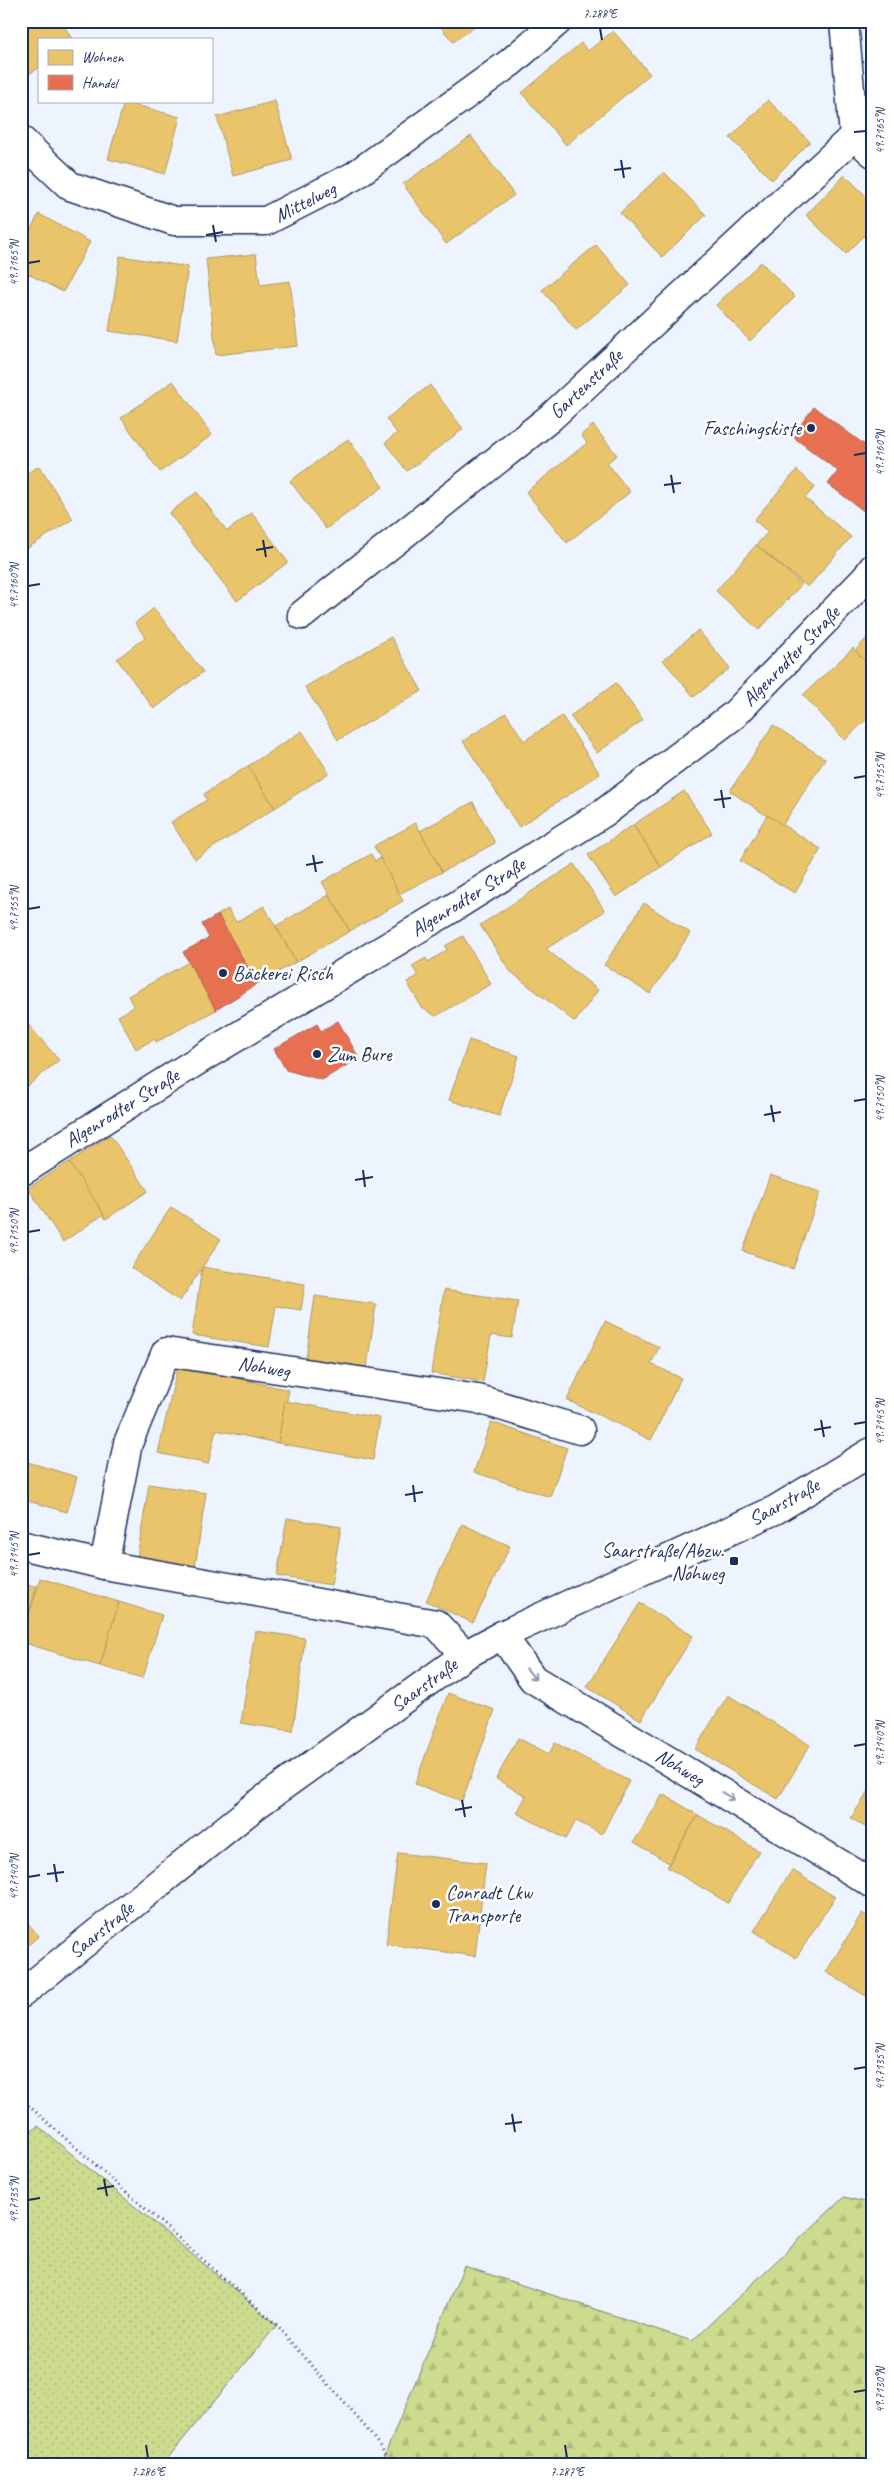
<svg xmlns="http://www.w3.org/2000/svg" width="894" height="2485" font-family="Caveat,sans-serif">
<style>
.grass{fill:url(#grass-dots);stroke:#748576}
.forest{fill:url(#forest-firs);stroke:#748576}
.homes{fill:#e9c46a;stroke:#ab9766}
.shops{fill:#e76f51;stroke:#aa5c55}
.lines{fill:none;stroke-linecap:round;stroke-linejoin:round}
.minor-casing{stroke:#1b2f5e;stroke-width:31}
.tertiary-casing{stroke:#1b2f5e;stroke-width:31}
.path{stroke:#1b2f5e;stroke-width:3;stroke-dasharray:1 4;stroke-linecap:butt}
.minor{stroke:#fff;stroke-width:28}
.tertiary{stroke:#fff;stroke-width:28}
.oneway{stroke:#8d97ae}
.ticks{fill:none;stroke:#1b2f5e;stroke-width:2}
.poi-dot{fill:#1b2f5e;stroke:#fff;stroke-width:2}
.labels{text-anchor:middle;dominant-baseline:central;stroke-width:5;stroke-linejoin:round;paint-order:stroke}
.street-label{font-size:20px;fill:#1b2f5e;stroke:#fff}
.poi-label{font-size:20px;fill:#1b2f5e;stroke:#fff;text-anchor:start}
.neatline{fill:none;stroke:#1b2f5e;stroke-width:2}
.ticks-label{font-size:12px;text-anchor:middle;fill:#1b2f5e}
</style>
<defs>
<pattern id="grass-dots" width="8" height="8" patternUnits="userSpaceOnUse" patternTransform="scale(1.25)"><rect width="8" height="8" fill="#ccdb8e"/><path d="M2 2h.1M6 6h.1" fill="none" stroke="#afbc7d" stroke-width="1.8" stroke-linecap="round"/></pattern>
<pattern id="forest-firs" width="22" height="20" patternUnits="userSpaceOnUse" patternTransform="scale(1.25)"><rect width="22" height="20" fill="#ccdb8e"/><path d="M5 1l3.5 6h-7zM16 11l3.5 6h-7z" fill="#afbc7d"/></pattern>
</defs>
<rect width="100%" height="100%" fill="#eef4fd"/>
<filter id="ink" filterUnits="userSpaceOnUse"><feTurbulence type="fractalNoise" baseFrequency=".02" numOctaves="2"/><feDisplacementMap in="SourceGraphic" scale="10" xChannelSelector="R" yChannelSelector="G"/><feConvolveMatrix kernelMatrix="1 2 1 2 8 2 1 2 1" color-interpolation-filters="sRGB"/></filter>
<g filter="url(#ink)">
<!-- grass -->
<polygon class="grass" points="38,2126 277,2325 163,2464 21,2464 21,2140"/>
<!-- forest -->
<polygon class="forest" points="844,2197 873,2204 873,2464 381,2464 464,2266 692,2341"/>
<!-- homes -->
<g class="homes">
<polygon points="21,21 61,21 72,39 39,39 39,68 27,75 21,65"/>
<polygon points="436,21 483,21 453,42"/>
<polygon points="613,31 650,74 566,145 522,93 581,43 588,51"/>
<polygon points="768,100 810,142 772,180 730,138"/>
<polygon points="275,101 292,160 233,176 217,117"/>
<polygon points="124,102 180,117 165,174 108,159"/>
<polygon points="471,136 514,195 446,244 403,184"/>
<polygon points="664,172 706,215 662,257 620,213"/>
<polygon points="845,175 873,203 873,227 846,254 806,215"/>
<polygon points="39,214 90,242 63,292 21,270 21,247"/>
<polygon points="596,245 630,285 576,330 542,290"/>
<polygon points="256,254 260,285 290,281 298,346 216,355 206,259"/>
<polygon points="120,256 188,267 177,341 109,331"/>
<polygon points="761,262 795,297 750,341 716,305"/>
<polygon points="173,381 212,435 160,472 121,418"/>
<polygon points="430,385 463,429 407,471 385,443 397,433 386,419"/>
<polygon points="593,425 617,455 607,463 630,492 567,543 526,492 587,443 581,435"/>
<polygon points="348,439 383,487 326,529 290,481"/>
<polygon points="39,466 73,519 23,551 21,548 21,477"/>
<polygon points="797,470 815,487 805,498 851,537 808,587 756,545 768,532 754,520"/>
<polygon points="197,492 227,531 252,513 288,562 237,601 169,513"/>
<polygon points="756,545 802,584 759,630 716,591"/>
<polygon points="154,608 203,672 154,709 117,659 145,637 135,623"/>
<polygon points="698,630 730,668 694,697 663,660"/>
<polygon points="873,631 873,670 855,651"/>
<polygon points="391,637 422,691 338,740 305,687"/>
<polygon points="853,648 873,670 873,713 845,740 803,695"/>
<polygon points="616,683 643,720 597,753 570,716"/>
<polygon points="506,713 524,741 562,716 600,774 519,827 463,741"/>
<polygon points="773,725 825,759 782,826 730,791"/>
<polygon points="302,731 329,773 275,808 248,766"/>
<polygon points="248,766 275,808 195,859 171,822 207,800 204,794"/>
<polygon points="684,791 712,833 661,867 633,825"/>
<polygon points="473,802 495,843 442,872 420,831"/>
<polygon points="767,815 821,849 795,893 740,861"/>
<polygon points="416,823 442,872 399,894 374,846"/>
<polygon points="633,825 661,867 616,897 588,855"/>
<polygon points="371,854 375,861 380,858 403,901 350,931 322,882"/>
<polygon points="574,864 605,911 546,949 598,990 575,1022 510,971 480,925"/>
<polygon points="329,895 350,931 296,962 276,926"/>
<polygon points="644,903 690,933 650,994 604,965"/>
<polygon points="264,906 296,962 257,984 218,915 228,909 236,922"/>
<polygon points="463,936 491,984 436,1016 422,1008 407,982 418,976 412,966 426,958 428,962 447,950 445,946"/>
<polygon points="189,962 216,1010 156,1042 155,1039 136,1049 118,1016 134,1007 128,996"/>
<polygon points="26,1022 59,1060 24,1089 21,1085 21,1026"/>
<polygon points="469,1040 519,1056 499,1116 449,1100"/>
<polygon points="110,1135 148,1191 106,1219 69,1162"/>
<polygon points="69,1162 104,1214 63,1242 28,1188"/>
<polygon points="770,1175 820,1192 793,1269 743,1251"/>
<polygon points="171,1207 221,1239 180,1301 131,1268"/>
<polygon points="202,1267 305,1284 301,1310 276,1306 269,1347 192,1335"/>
<polygon points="444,1290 518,1301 512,1338 491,1335 483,1382 431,1373"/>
<polygon points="315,1296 376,1304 367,1367 306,1359"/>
<polygon points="605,1321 659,1347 651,1364 681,1378 651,1440 567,1400"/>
<polygon points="178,1365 289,1390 278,1443 216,1430 208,1464 158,1453"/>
<polygon points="285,1401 380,1418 373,1460 278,1443"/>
<polygon points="491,1422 567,1448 550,1497 474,1472"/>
<polygon points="21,1460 77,1477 67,1512 21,1499"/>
<polygon points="149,1484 206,1493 195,1567 137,1558"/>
<polygon points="287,1518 341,1527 331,1585 277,1576"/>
<polygon points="462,1524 510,1546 473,1623 426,1601"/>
<polygon points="40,1578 119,1602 100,1666 21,1642"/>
<polygon points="21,1582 37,1587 21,1640"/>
<polygon points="119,1602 162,1615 143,1678 100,1666"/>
<polygon points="640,1603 693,1636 641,1720 587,1687"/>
<polygon points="255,1631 305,1638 293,1731 241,1723"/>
<polygon points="448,1693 495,1710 462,1801 415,1784"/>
<polygon points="728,1695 810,1745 778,1799 695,1749"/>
<polygon points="518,1738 549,1754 555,1743 629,1781 602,1834 576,1821 566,1839 517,1813 526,1796 496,1779"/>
<polygon points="873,1785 873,1832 851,1818"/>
<polygon points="663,1794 698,1815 669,1863 634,1842"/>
<polygon points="698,1815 759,1851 728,1903 667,1867"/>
<polygon points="398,1853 486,1863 475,1956 386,1944"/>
<polygon points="792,1870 835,1897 796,1958 754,1931"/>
<polygon points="862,1913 873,1920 873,1984 866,1996 826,1972"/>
<polygon points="21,1915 39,1936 21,1951"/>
</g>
<!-- shops -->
<g class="shops">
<polygon points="814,407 873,451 873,511 869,515 828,484 838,471 792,436"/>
<polygon points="218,915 257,984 216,1010 183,952 209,938 202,924"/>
<polygon points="338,1021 359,1058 322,1080 286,1070 274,1049 317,1024 321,1031"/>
<polygon points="21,1274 31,1276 21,1287"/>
</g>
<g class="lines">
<defs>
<g id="minor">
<polyline points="844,21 854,136 873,153"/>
<polyline points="21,140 70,186 174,221 266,221 354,176 511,62 558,21"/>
<polyline points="302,615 550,418 854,136"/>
<polyline points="21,1172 205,1056 451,909 605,812 734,715 866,578 873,568"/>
<polyline points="21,1545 104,1565 436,1624 465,1655"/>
<polyline points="104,1565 128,1443 166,1352 478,1399 580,1430"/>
<polyline points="502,1635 533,1679 873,1884"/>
</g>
<polyline id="tertiary" points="21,1994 255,1806 465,1655 502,1635 775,1510 873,1451"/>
</defs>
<!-- minor casing -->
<use href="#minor" class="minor-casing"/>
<!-- tertiary casing -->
<use href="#tertiary" class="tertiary-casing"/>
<!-- path -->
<polyline class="path" points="21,2099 277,2325 367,2429 393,2464"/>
<!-- minor -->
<use href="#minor" class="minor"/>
<!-- tertiary -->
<use href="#tertiary" class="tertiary"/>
</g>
<!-- one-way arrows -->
<defs><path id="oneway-shaft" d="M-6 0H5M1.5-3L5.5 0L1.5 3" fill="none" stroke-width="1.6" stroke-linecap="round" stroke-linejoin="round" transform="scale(1.25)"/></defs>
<g class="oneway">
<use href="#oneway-shaft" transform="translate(531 1674) rotate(50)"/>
<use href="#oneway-shaft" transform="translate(728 1796) rotate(31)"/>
</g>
</g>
<!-- ticks -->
<path class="ticks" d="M600 28 602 40M854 132 866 131M621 160 624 178M614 170 631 168M213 225 216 242M206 235 223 232M28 263 40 261M854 455 866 453M671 475 674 493M664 485 681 483M263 540 266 557M256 550 273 547M28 586 40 584M854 778 866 776M721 790 724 808M714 800 731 798M313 855 316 872M306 865 323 862M28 909 40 907M854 1101 866 1099M771 1105 774 1122M764 1115 781 1112M363 1170 365 1187M355 1180 373 1177M28 1232 40 1230M821 1420 824 1437M854 1424 866 1422M814 1430 831 1427M413 1485 415 1502M405 1495 423 1492M28 1555 40 1553M854 1746 866 1744M462 1800 465 1817M455 1810 472 1807M54 1864 57 1882M47 1874 64 1872M28 1877 40 1875M854 2069 866 2067M512 2114 515 2132M505 2124 522 2122M104 2179 107 2196M97 2189 114 2186M28 2200 40 2198M854 2392 866 2390M146 2445 148 2458M565 2445 567 2458"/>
<!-- markers -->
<g class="poi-dot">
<circle cx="811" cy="428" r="5"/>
<circle cx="223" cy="973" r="5"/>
<circle cx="317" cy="1054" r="5"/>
<rect x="729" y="1556" width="10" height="10" rx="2.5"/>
<circle cx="436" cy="1904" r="5"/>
</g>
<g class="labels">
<!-- street labels -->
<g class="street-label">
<text transform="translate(305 202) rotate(-27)">Mittelweg</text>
<text transform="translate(586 384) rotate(-43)">Gartenstraße</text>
<text transform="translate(791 656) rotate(-46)">Algenrodter Straße</text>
<text transform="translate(468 897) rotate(-32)">Algenrodter Straße</text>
<text transform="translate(122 1108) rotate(-32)">Algenrodter Straße</text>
<text transform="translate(264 1367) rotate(9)">Nohweg</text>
<text transform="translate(784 1502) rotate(-29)">Saarstraße</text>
<text transform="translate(424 1685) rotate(-36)">Saarstraße</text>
<text transform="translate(680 1767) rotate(31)">Nohweg</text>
<text transform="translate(101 1930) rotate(-39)">Saarstraße</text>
</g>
<!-- poi labels -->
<g class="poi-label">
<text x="801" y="428" text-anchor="end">Faschingskiste</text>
<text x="233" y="973">Bäckerei Risch</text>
<text x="327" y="1054">Zum Bure</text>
<text x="724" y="1550" text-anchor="end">Saarstraße/Abzw.<tspan x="724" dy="23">Nohweg</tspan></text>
<text x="446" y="1892">Conradt Lkw<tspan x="446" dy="23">Transporte</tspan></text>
</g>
</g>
<!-- margin -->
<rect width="894" height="2485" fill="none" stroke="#fff" stroke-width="55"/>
<!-- legend -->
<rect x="38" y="38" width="175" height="65" fill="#ffffff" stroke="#a4acbf"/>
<rect x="48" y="50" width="25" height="15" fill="#e9c46a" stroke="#a4acbf"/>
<text x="82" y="62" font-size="15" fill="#1b2f5e">Wohnen</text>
<rect x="48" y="75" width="25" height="15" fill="#e76f51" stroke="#a4acbf"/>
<text x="82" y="88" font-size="15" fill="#1b2f5e">Handel</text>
<rect x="28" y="28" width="838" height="2430" class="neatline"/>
<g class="ticks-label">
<text x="600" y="18">7.288°E</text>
<text transform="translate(880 131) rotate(-90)" y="4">49.7165°N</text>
<text transform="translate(14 263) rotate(-90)" y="4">49.7165°N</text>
<text transform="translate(880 453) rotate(-90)" y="4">49.7160°N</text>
<text transform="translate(14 586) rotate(-90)" y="4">49.7160°N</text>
<text transform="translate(880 776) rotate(-90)" y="4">49.7155°N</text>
<text transform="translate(14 909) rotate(-90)" y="4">49.7155°N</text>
<text transform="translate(880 1099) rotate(-90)" y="4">49.7150°N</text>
<text transform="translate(14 1232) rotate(-90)" y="4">49.7150°N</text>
<text transform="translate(880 1422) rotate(-90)" y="4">49.7145°N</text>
<text transform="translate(14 1555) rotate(-90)" y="4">49.7145°N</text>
<text transform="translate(880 1744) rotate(-90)" y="4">49.7140°N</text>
<text transform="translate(14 1877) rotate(-90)" y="4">49.7140°N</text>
<text transform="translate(880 2067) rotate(-90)" y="4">49.7135°N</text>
<text transform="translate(14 2200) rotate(-90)" y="4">49.7135°N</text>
<text transform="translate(880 2390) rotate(-90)" y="4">49.7130°N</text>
<text x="148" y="2476">7.286°E</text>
<text x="567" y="2476">7.287°E</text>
</g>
</svg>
